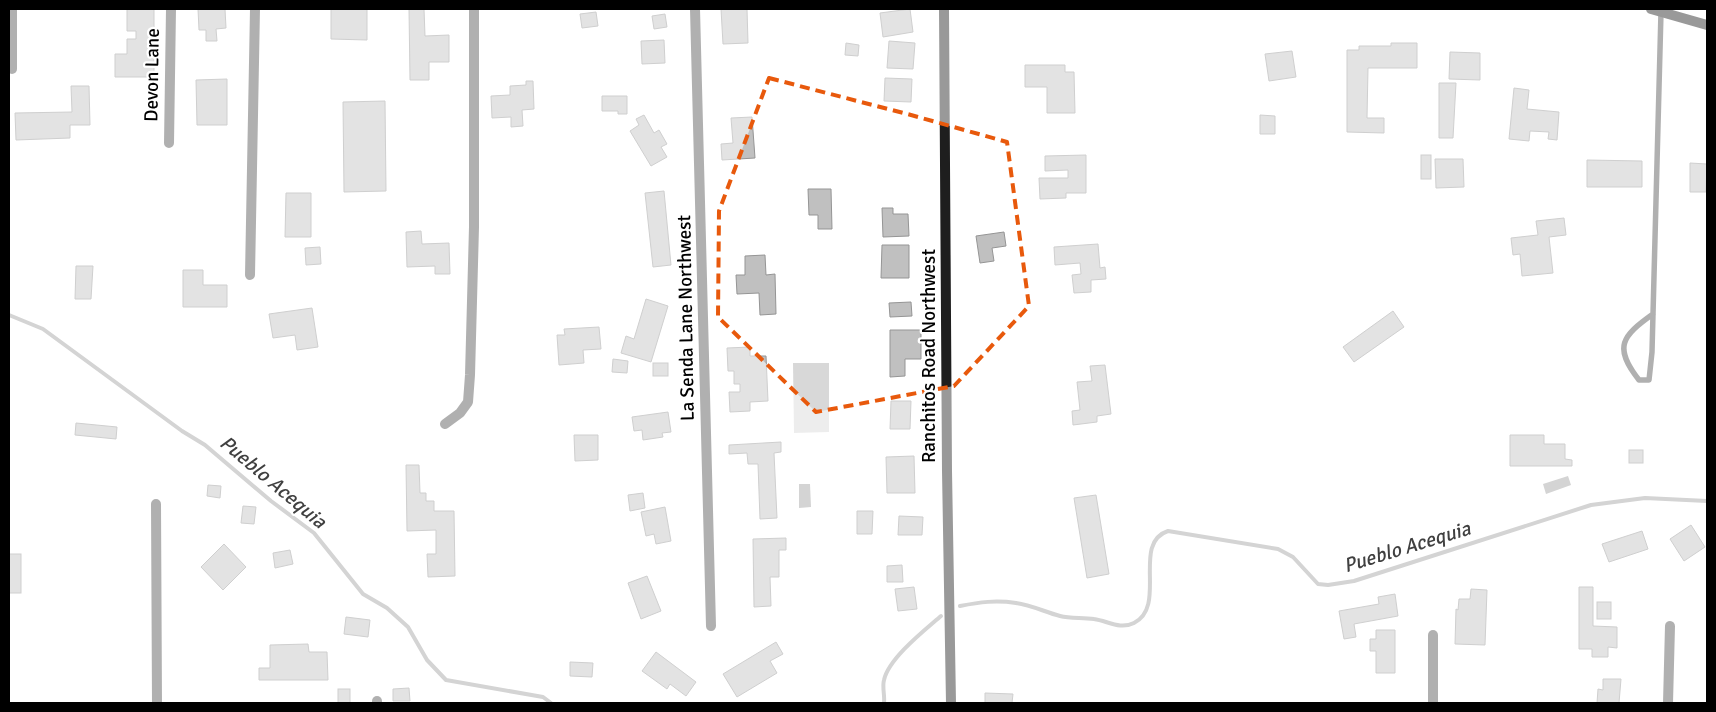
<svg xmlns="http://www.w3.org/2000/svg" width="1716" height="712" font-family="Signika,sans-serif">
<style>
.green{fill:#d8d8d8}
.water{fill:#9f9f9f}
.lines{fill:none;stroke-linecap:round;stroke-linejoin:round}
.stream{stroke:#9f9f9f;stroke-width:4}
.building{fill:#c0c0c0;stroke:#959595}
.lane{stroke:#515151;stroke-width:5.5}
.street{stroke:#515151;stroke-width:10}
.secondary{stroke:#1e1e1e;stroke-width:10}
.marked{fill:none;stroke:#e8590c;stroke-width:4;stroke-dasharray:10 6;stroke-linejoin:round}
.labels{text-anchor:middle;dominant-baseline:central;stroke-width:4.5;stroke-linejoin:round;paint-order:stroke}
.street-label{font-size:19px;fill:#000;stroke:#fff}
.water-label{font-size:20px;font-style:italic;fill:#404040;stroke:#fff}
</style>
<rect width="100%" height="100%" fill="#fff"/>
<!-- green -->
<polygon class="green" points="793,363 829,363 829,432 794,433"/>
<!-- water -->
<g class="water">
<polygon points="1568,476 1571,485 1546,494 1543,484"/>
<polygon points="799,484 810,484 811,507 799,508"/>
</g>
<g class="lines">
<!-- stream -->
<g class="stream">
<polyline points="9,315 43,329 182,431 205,445 271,501 314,533 363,594 387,608 408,627 427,660 446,680 543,697 551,703"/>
<path d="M960 606C980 602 996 600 1016 603 1031 605 1045 612 1060 616 1071 619 1083 617 1094 619 1108 621 1120 630 1134 623 1168 606 1131 543 1168 531L1278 549 1293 557 1318 584 1328 585 1354 581 1591 505 1645 498 1707 501"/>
<path d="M884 703C885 696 882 687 884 680 889 658 925 630 941 616"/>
</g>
</g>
<!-- building -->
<g class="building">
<polygon points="127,9 154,9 154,77 115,77 115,54 127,54 127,39 136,39 136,31 127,31"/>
<polygon points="198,9 225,9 226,28 216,29 217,41 206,41 206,30 199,30"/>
<polygon points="331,9 367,9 367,40 331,39"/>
<polygon points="409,9 424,9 425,36 449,35 449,62 429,62 429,80 410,80"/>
<polygon points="721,9 747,9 748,43 723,44"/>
<polygon points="910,9 913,32 883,37 880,13"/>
<polygon points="596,12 598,26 582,28 580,14"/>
<polygon points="665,14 667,27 654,29 652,16"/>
<polygon points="664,40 665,63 642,64 641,41"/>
<polygon points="889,41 915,43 913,69 887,68"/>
<polygon points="846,43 859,45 858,56 845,55"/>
<polygon points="1391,43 1417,43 1417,68 1368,68 1367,118 1384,118 1384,133 1347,132 1347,50 1359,50 1359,46 1391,46"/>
<polygon points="1292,51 1296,77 1269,81 1265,54"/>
<polygon points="1450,52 1480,53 1480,80 1449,79"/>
<polygon points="1025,65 1065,65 1065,72 1074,72 1075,113 1047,113 1047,87 1025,87"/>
<polygon points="885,78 912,79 911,102 884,101"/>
<polygon points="227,79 227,125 197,125 196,80"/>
<polygon points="526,81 533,81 534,109 522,110 523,126 511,127 511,117 492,118 491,96 510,95 510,86 526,85"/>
<polygon points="1439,83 1456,83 1453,138 1439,138"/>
<polygon points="71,86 89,86 90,125 70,125 70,138 16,140 15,113 72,112"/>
<polygon points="1514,88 1529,90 1527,109 1559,112 1557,140 1548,139 1549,132 1530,131 1529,141 1509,139"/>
<polygon points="602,96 627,96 627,114 618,114 618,111 602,111"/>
<polygon points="385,101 386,191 344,192 343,102"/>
<polygon points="644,115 654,133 659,130 667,144 661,147 667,157 651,166 630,131 639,125 636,119"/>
<polygon points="1260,115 1275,116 1275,134 1260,134"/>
<polygon points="752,117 755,158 722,160 721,144 733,143 731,118"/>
<polygon points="1086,155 1086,193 1066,193 1066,198 1040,199 1039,178 1068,178 1068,170 1045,171 1045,156"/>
<rect x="1421" y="155" width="10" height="24"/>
<polygon points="1435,159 1463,159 1464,187 1436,188"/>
<polygon points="1587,160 1642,161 1642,187 1587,187"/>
<polygon points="1690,163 1707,164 1706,192 1690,192"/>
<polygon points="808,189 831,189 832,229 818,229 818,215 809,215"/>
<polygon points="664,191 671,265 653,267 645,193"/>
<polygon points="286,193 311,193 311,237 285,237"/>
<polygon points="882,208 893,208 893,214 908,214 909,236 883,237"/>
<polygon points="1564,218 1566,235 1549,237 1553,273 1522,276 1520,254 1513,255 1511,238 1538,235 1536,221"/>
<polygon points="421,231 422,244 449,243 450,274 435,274 435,266 407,267 406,232"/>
<polygon points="1004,232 1006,246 992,248 994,261 980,263 976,236"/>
<polygon points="1098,244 1100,268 1105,267 1106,279 1091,280 1091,292 1074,293 1072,275 1081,274 1080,263 1055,265 1054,247"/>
<polygon points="882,245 909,245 909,278 881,278"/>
<polygon points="320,247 321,264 306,265 305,248"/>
<polygon points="765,255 766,275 775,274 776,314 760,315 759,293 737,294 736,275 745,275 745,256"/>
<polygon points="76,266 93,266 91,299 75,299"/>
<polygon points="183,270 203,270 203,285 227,285 227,307 183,307"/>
<polygon points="646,299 668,306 651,362 621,353 626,336 634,339"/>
<polygon points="911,302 912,316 890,317 889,303"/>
<polygon points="312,308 318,347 297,350 295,335 273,338 269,314"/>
<polygon points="1393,311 1404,327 1354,362 1343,347"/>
<polygon points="599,327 601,349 583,350 584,363 559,365 557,335 565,335 564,329"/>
<polygon points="890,330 921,330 921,359 905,359 905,376 890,377"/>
<polygon points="750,347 750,356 766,356 768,401 750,402 750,411 730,412 729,392 740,392 740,384 734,384 734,371 728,371 727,348"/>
<polygon points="613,359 628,361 627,373 612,372"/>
<rect x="653" y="363" width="15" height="13"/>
<polygon points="1105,365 1111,414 1097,416 1097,422 1073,425 1072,411 1080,410 1077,382 1092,381 1090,366"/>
<polygon points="891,401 911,401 910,429 890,429"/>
<polygon points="668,412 671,432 662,433 663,437 643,440 642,430 634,431 632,417"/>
<polygon points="76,423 117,427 116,439 75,435"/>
<polygon points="574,435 598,435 598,460 575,461"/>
<polygon points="1510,435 1544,435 1544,444 1565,444 1565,459 1572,460 1572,466 1510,466"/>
<polygon points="781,442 781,452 774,453 777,518 760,519 758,464 748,464 747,453 729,454 729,445"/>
<rect x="1629" y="450" width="14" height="13"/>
<polygon points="914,456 915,493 887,493 886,457"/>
<polygon points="406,465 419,465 420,493 426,493 426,501 434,501 434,511 454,511 455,576 428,577 427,554 436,554 436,530 407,531"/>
<polygon points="208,485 221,486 220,498 207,496"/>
<polygon points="643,493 645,508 630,511 628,495"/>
<polygon points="1096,495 1109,574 1087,578 1074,498"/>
<polygon points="243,506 256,507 254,524 241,523"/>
<polygon points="665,507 671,541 656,544 654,534 646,536 641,512"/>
<polygon points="857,511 873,511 872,534 857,534"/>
<polygon points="899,516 923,517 922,535 898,535"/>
<polygon points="1691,525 1705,547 1684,561 1670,539"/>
<polygon points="1642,531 1648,549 1609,562 1602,544"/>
<polygon points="786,538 786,550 779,550 779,577 770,577 771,606 754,607 753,539"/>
<polygon points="224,544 246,567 223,590 201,567"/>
<polygon points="290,550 293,564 275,568 273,553"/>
<rect x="9" y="554" width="12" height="39"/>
<polygon points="902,565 903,582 887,582 887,566"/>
<polygon points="647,576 661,611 641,619 628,583"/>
<polygon points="914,587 917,609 898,611 895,589"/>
<polygon points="1579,587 1593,587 1593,626 1617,627 1617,648 1608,647 1608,657 1592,657 1592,649 1579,649"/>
<polygon points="1471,589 1487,590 1485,645 1455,644 1456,609 1458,610 1459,599 1470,599"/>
<polygon points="1395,594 1398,616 1354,624 1356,637 1344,639 1339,611 1379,604 1378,597"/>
<rect x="1597" y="602" width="14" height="17"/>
<polygon points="346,617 370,620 368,637 344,634"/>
<polygon points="1376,630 1395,630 1395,673 1376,673 1376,651 1370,651 1370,639 1376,639"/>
<polygon points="776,642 783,654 770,661 777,673 737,697 723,674"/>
<polygon points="308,644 309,652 327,652 328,680 259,680 259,668 270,668 270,645"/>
<polygon points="656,652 696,682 686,696 670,684 667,689 642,671"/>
<polygon points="570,662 593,663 592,677 570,676"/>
<polygon points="1603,679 1621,679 1619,703 1597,703 1598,689 1603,690"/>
<polygon points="409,688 410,701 393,701 393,689"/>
<rect x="338" y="689" width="12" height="14"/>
<polygon points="985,693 1013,694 1012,703 985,703"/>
</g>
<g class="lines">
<!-- lane -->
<path class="lane" d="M1653 314C1622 336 1613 347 1639 380H1649L1652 352 1661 12"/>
<!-- street -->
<g class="street">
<polyline points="12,9 12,69"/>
<polyline points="695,9 711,626"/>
<polyline points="169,143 171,9"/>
<polyline points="250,275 255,9"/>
<polyline points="445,424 460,413 468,402 470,375 474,227 474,9"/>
<polyline points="156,504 157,703"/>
<polyline points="377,701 377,703"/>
<polyline points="1433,703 1433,635"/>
<polyline points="1668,703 1670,626"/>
</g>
<!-- secondary -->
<g class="secondary">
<polyline points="944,9 947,471 951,703"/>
<polyline points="1651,9 1707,25"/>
</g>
</g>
<!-- marked area -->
<path d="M0 0H1716V712H0ZM769 78 911 115 1007 142 1029 306 954 386 816 412 718 317 719 211Z" fill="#fff" fill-opacity=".55" fill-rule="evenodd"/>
<path class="marked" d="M769 78 911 115 1007 142 1029 306 954 386 816 412 718 317 719 211Z"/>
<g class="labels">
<!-- street labels -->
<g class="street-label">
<text transform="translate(152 75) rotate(-89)">Devon Lane</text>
<text transform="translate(686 318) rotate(-91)">La Senda Lane Northwest</text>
<text transform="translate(929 356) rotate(-90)">Ranchitos Road Northwest</text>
</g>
<!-- water labels -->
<g class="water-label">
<text transform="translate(273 482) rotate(40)">Pueblo Acequia</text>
<text transform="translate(1407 547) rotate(-17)">Pueblo Acequia</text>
</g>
</g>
<!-- border -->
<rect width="1716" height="712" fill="none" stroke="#000000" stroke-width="20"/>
</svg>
